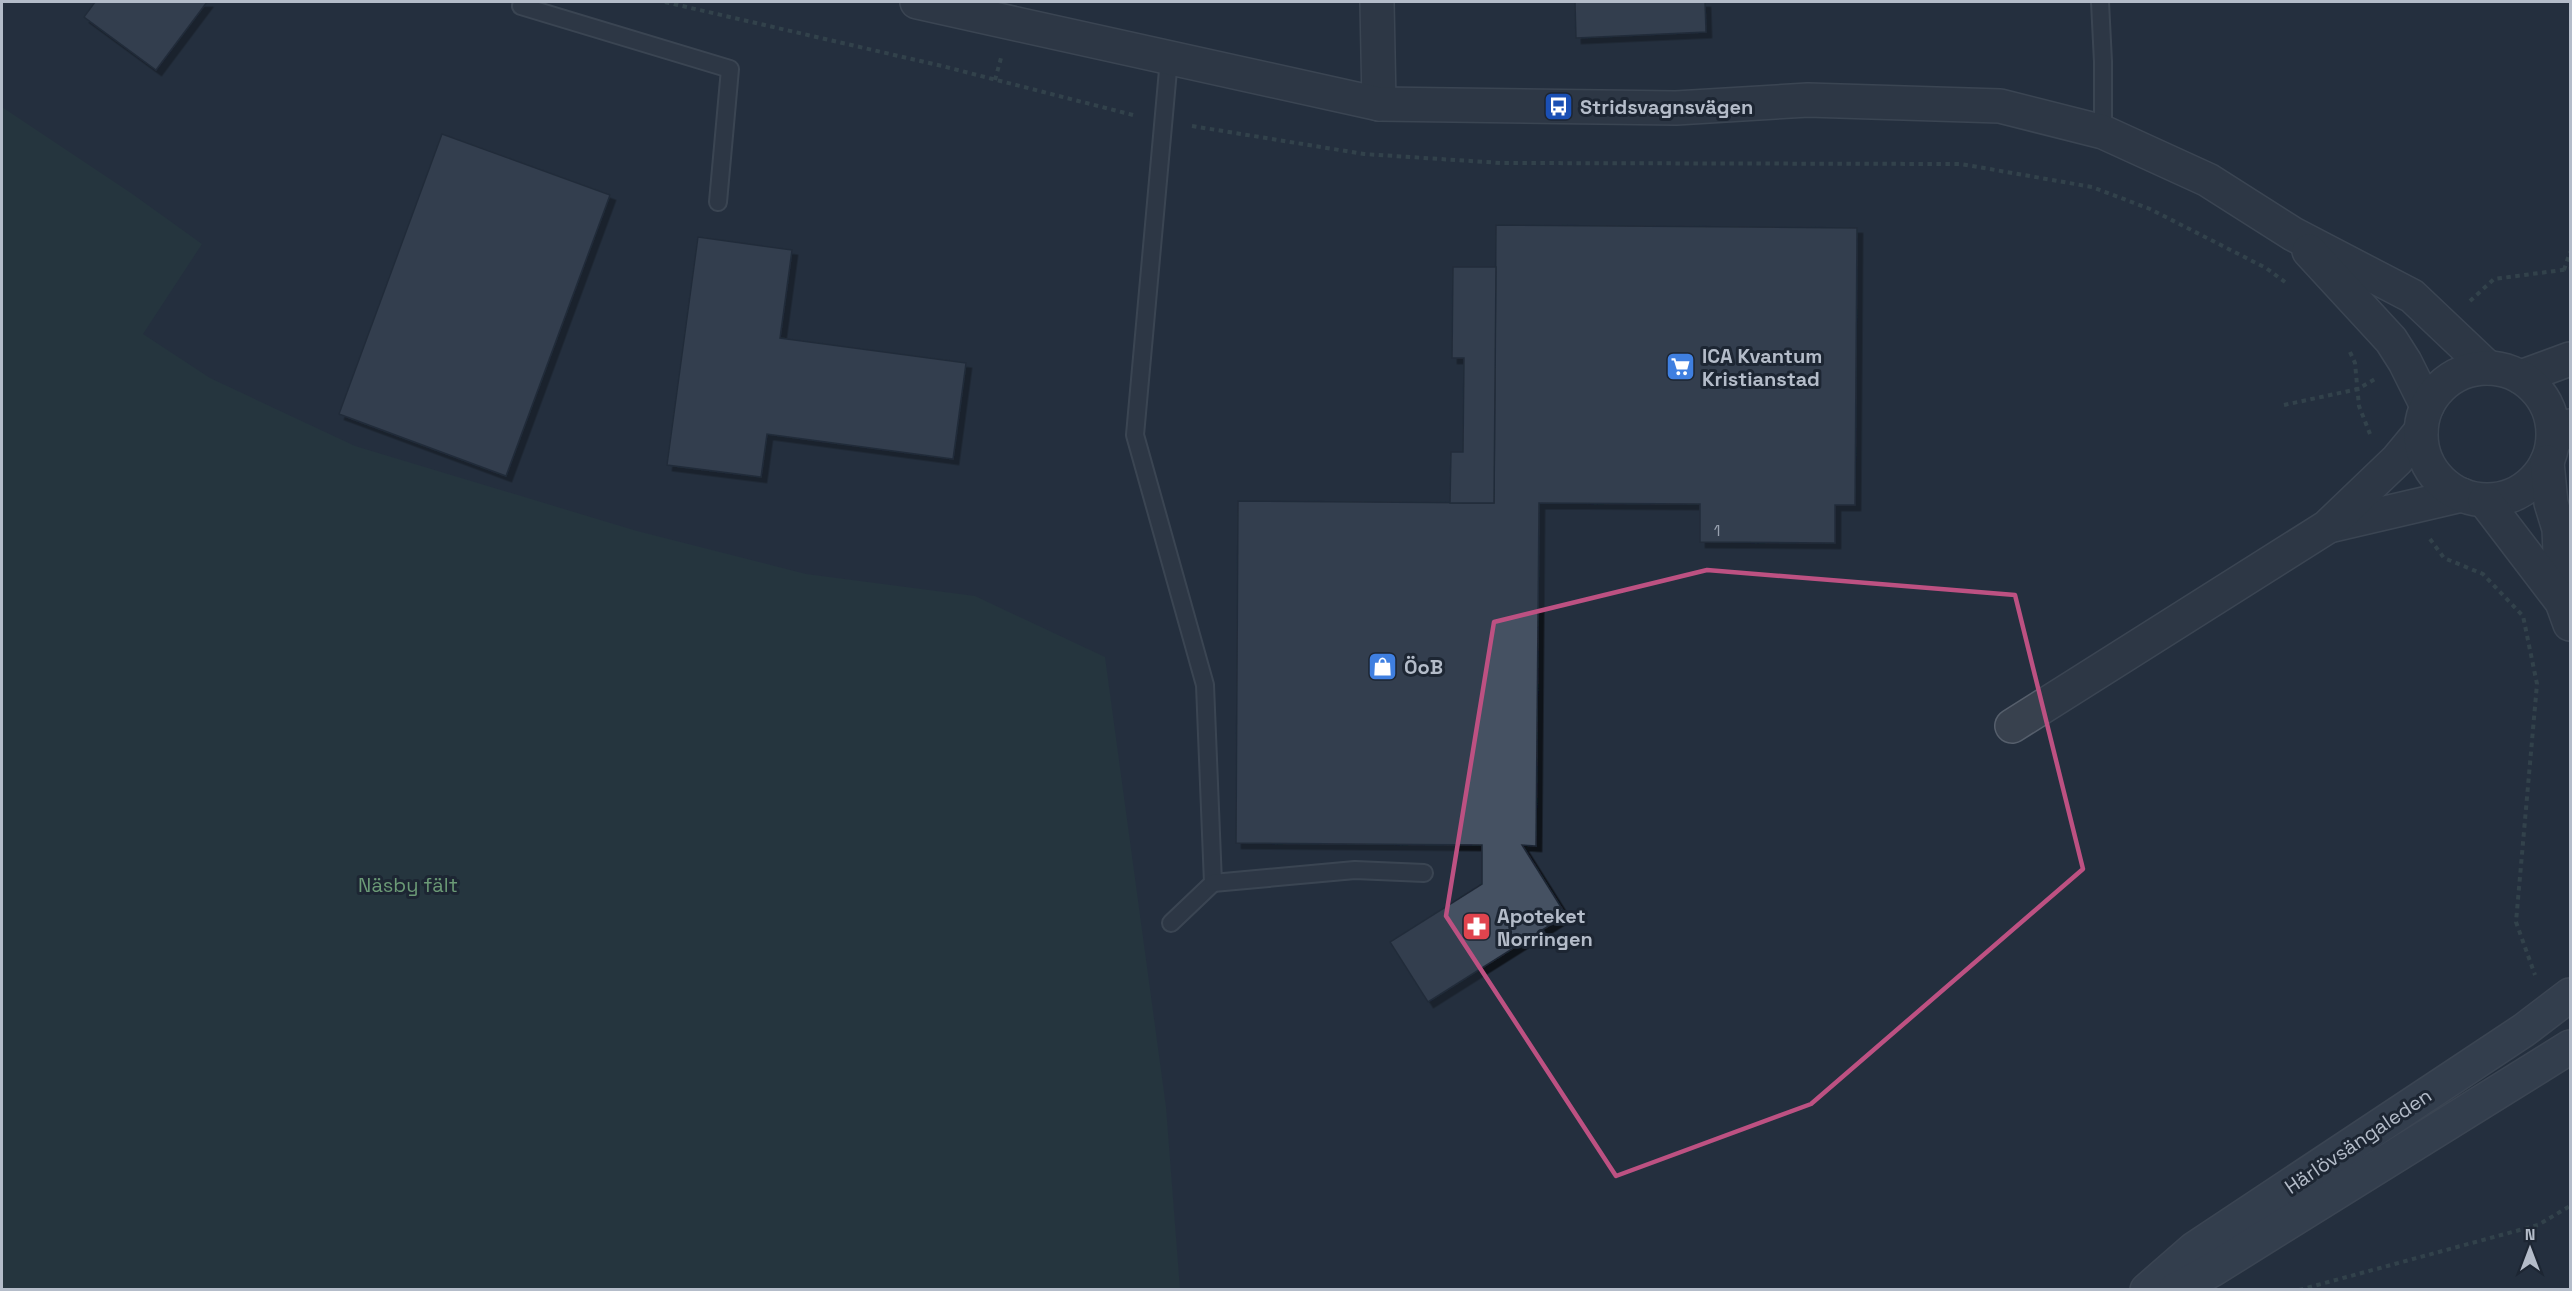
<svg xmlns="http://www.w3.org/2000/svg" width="2572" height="1291" font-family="'Space Grotesk',sans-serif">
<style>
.green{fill:#263c3f}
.building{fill:#455162;stroke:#1f2835;stroke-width:1.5;filter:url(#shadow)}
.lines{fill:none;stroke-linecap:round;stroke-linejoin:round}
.service-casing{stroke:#565f6c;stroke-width:20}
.minor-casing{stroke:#565f6c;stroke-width:36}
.tertiary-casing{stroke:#565f6c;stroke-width:36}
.secondary-casing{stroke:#565f6c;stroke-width:36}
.path{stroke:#44595c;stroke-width:4;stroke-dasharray:4.5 4.5;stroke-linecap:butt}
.service{stroke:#38414e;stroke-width:16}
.minor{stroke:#38414e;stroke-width:33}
.tertiary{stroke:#38414e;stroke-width:33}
.secondary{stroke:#465061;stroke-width:33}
.marked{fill:none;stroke:#bd5182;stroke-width:4.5;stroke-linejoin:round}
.labels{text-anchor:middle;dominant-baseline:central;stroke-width:6;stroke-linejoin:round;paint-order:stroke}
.number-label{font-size:16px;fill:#98a1af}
.poi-label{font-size:20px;font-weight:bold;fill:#b4bcc9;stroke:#1d2633;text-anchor:start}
.park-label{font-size:20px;fill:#6b9a76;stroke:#1d2633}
.street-label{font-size:20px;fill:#b4bcc9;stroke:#1d2633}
</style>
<defs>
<filter id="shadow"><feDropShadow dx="5.5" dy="5.5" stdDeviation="0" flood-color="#0009"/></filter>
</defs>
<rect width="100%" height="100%" fill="#242f3e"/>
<!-- green -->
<polygon class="green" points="2,107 131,193 202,244 143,334 210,378 355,446 637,531 806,574 975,596 1105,657 1166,1107 1180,1289 2,1289"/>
<!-- building -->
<g class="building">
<polygon points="95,2 207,2 156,70 84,17"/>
<polygon points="1575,2 1705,2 1706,32 1576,38"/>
<polygon points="442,134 610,195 506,476 339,414"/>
<polygon points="1496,225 1857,228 1855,505 1835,505 1835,543 1700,542 1700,504 1539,503 1536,846 1522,845 1566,915 1428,1002 1390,942 1482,884 1482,845 1236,843 1238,501 1494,503"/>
<polygon points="698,237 792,250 780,338 966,363 953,459 767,434 761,477 667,465"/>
<polygon points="1453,267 1496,267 1494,503 1450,503 1451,452 1463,452 1464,358 1452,358"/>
</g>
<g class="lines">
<defs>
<g id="service">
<polyline points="523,2 521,6 730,69 718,202"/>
<polyline points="2100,2 2103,62 2103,132"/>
<polyline points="1169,59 1135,435 1205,685 1213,883 1171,923"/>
<polyline points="1213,883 1355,870 1424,873"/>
</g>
<g id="minor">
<polyline points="1377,2 1379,104"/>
<polyline points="2521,377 2570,359"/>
<polyline points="2554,440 2570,426"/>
<polyline points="2329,526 2462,495"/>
<polyline points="2012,726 2327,527 2397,460 2421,431"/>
</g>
<g id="tertiary">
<polyline points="917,2 1379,104 1676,108 1808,100 2000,106 2103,132 2208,180 2293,234 2412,296 2488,368"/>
<polyline points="2309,251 2391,340 2405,362 2427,406"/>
<circle cx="2487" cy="434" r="66"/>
<polyline points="2547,462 2551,503 2559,529 2562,602"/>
<polyline points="2485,501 2562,602 2570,624"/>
</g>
<g id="secondary">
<polyline points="2147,1290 2194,1249 2524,1030 2570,995"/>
<polyline points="2175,1290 2212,1270 2570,1047"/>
</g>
</defs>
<!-- service casing -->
<use href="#service" class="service-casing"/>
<!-- minor casing -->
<use href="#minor" class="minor-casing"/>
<!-- tertiary casing -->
<use href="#tertiary" class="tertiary-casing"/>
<!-- secondary casing -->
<use href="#secondary" class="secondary-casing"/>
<!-- path -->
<g class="path">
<polyline points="665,2 942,66 1137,116"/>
<polyline points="995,80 1001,58"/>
<polyline points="1192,126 1364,154 1501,163 1961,164 2092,187 2150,209 2266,268 2285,282"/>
<polyline points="2564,270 2570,252"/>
<polyline points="2470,301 2494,279 2570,269"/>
<polyline points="2350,352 2355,363 2359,406 2370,434"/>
<polyline points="2284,405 2358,389 2375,379"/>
<polyline points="2430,539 2444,558 2483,574 2523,616 2537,684 2516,922 2535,975"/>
<polyline points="2299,1290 2538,1225 2570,1206"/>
</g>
<!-- service -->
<use href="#service" class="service"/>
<!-- minor -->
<use href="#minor" class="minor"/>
<!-- tertiary -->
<use href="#tertiary" class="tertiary"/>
<!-- secondary -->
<use href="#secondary" class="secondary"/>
</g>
<!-- marked area -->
<path d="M0 0H2572V1291H0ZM1707 570 2015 595 2083 869 1811 1104 1616 1176 1446 916 1494 622Z" fill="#242f3e" fill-opacity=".55" fill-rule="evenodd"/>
<path class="marked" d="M1707 570 2015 595 2083 869 1811 1104 1616 1176 1446 916 1494 622Z"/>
<!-- icons -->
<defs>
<symbol id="bus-square" viewBox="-11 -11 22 22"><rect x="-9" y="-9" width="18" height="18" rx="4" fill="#1a4fb4" stroke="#1d2633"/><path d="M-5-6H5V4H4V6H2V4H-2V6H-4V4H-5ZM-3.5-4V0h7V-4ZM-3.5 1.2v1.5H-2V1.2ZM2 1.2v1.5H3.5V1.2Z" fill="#fff"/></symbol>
<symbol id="supermarket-square" viewBox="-11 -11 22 22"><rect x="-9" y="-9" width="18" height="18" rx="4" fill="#3f7fe0" stroke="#1d2633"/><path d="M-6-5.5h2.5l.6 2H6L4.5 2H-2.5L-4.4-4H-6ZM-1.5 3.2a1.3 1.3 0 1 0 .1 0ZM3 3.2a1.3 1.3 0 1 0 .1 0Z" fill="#fff"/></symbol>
<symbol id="shop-square" viewBox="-11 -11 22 22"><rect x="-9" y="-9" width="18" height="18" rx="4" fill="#3f7fe0" stroke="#1d2633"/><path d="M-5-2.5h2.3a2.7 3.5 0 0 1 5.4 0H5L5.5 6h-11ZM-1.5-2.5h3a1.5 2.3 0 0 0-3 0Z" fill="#fff"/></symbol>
<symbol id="pharmacy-square" viewBox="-11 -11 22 22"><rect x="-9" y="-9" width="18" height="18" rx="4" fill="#e0444e" stroke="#1d2633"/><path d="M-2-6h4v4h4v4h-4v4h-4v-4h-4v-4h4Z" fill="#fff"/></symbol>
</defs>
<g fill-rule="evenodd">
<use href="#bus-square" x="1542" y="90" width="33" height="33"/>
<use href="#supermarket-square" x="1664" y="350" width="33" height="33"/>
<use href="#shop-square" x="1366" y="650" width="33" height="33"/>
<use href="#pharmacy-square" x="1460" y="910" width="33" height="33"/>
</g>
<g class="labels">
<!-- number labels -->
<g class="number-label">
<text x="1717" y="530">1</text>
</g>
<!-- poi labels -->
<g class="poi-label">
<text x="1580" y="107">Stridsvagnsvägen</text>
<text x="1702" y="356">ICA Kvantum<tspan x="1702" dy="23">Kristianstad</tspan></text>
<text x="1404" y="667">ÖoB</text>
<text x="1497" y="916">Apoteket<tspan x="1497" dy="23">Norringen</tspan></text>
</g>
<!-- park labels -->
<g class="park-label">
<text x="408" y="885">Näsby fält</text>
</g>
<!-- street labels -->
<g class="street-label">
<text transform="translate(2358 1141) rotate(-34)">Härlövsängaleden</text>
</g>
</g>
<!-- border -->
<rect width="2572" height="1291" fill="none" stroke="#b4bcc9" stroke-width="6"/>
<!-- north arrow -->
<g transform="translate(2530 1249)" stroke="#1d2633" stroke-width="4.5" paint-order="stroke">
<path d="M0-4.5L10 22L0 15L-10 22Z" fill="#b4bcc9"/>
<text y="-9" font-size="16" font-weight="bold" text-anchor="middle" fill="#b4bcc9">N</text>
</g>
</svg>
